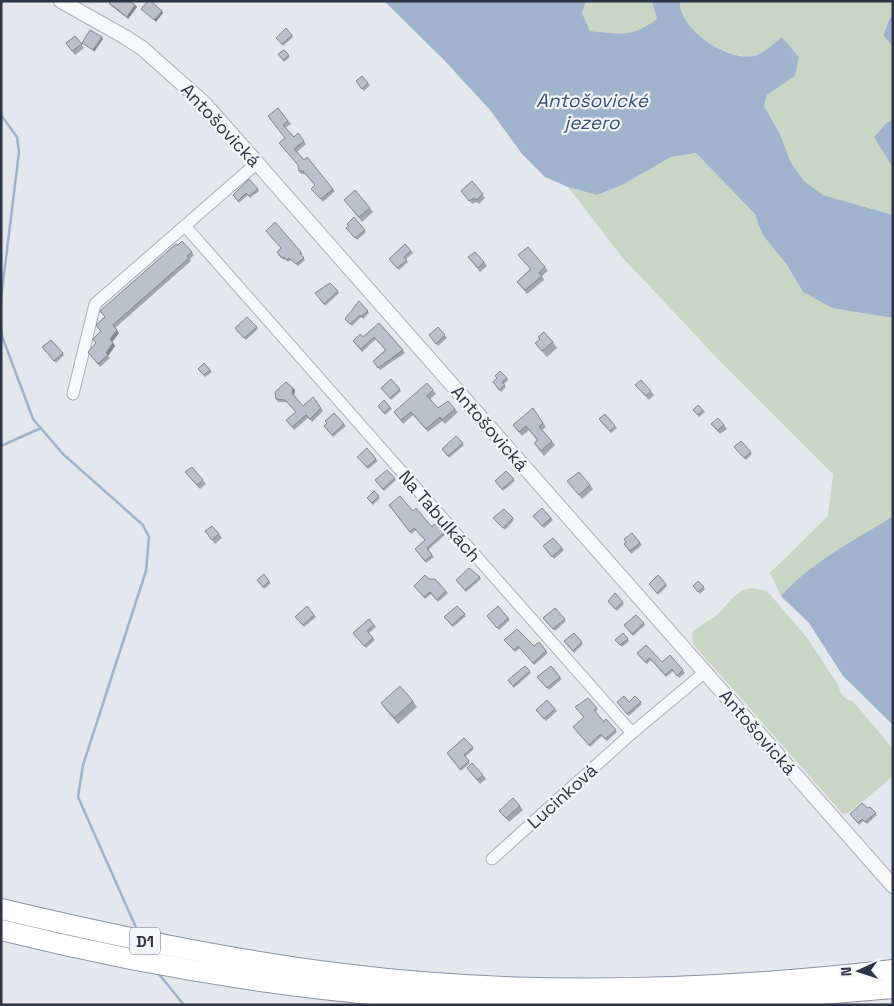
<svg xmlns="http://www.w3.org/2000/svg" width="894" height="1006" font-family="'Space Grotesk',sans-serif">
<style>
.green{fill:#c9d6c5}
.water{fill:#9fb4cc}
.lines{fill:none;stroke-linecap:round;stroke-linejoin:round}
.stream{stroke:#9fb4cc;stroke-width:2.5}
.minor-casing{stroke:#a9aeb7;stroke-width:13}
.tertiary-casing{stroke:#a9aeb7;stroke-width:16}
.motorway-casing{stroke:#8b94a3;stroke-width:22}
.minor{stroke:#f7f8fa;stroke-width:11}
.tertiary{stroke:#f7f8fa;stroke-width:14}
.motorway{stroke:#fff;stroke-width:20}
.wall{fill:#a1a5ae}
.shaded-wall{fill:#83868d}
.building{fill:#bbc0ca;stroke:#83868d}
.labels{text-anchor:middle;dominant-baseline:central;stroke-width:4.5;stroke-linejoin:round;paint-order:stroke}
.shield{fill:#f4f6f9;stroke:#676e7b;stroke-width:1}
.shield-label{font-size:16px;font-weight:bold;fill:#2b3445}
.street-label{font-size:18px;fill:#2b3445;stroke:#f4f6f9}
.water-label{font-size:19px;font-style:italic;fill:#34527a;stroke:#f4f6f9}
</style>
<rect width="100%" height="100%" fill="#e4e7ec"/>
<!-- green -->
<g class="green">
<path d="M586 1H652L658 19C631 38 621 34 590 31L582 13Z"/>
<path d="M680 1H893V11L883 35 893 47V119L886 123 874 137 893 168V215L823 195 804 181 791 163 780 134 764 106 767 95 795 76 799 57 782 37C774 43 762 55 753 56 728 60 678 29 680 1Z"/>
<path d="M696 153 755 214 762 234 787 265 803 292 832 308 893 318V516C854 541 812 561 781 596L770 573 828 516 833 474 718 359 622 257 568 187 597 195 622 185 671 157Z"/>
<path d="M752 588 767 591 808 639 837 683 841 693 847 700 853 701 893 749V776L849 813 843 814 693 644 692 633C699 626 706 622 714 617 728 607 733 590 752 588Z"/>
</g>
<!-- water -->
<g class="water">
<path d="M384 1H586L582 13 590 31C620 34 631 38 657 19L652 1H680C678 29 728 61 753 56 762 55 774 43 782 37L799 57 795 76 767 95 764 106 780 134 791 163 804 181 823 195 893 215V318L832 308 803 292 787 265 762 234 755 214 696 153 671 157 622 185 597 195 568 187 545 177 522 154 490 110 444 60Z"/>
<polygon points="893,11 893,47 883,35"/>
<polygon points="893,119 893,168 874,137 886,123"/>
<path d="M893 516V725L843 676 809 623 781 596C812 561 854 541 893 516Z"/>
</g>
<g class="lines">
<!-- stream -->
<g class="stream">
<polyline points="1,115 17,137 19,152 1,299"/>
<polyline points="1,326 2,336 33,419 63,454 143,525 149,537 146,571 83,765 78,797 138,932"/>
<polyline points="1,446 41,428"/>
<polyline points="158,973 184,1005"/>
</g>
<defs>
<g id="minor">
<polyline points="185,226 632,733 705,672"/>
<polyline points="73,394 95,304 257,163"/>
<polyline points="492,859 632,733"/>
</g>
<polyline id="tertiary" points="61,1 125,37 142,48 205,104 893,886"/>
<g id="motorway">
<path d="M1 909C114 936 228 960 343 974 525 997 711 991 893 970"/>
<path d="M1 930C129 962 262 985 394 996 462 1002 530 1004 598 1005"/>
<polyline points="605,1005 763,999 893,988"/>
</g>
</defs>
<!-- minor casing -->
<use href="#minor" class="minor-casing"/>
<!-- tertiary casing -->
<use href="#tertiary" class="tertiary-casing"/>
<!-- motorway casing -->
<use href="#motorway" class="motorway-casing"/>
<!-- minor -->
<use href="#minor" class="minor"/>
<!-- tertiary -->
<use href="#tertiary" class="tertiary"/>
<!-- motorway -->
<use href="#motorway" class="motorway"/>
</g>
<!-- wall -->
<g class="wall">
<polygon points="109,3 135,5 137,7 128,19 110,5"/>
<polygon points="286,28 293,37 283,46 276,38"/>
<polygon points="75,36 84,48 75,55 66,43"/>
<polygon points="284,50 290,57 284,62 278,54"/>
<polygon points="362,76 370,85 364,91 356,81"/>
<polygon points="278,108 291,124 285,128 294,137 304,141 306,144 297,152 335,191 323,202 311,189 315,185 305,174 301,174 299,171 298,165 279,143 285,138"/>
<polygon points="249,179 259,191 250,198 248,195 239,203 233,195"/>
<polygon points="472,181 485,198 479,204 476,202 472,204 461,191"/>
<polygon points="355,190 373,212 362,222 344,200"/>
<polygon points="346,228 365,230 366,232 357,240"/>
<polygon points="405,244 413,253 406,259 408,262 399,270 389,259"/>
<polygon points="178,245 192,252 194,255 190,259 191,261 115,328 119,333 112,342 115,346 108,356 110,358 100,367 88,352 96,344 93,339 101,332 96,325"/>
<polygon points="301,252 303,254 301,255 305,260 298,266 291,260 288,262 285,259 284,260 278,255"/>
<polygon points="518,255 545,267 548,271 542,276 544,280 527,294 517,282 530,269"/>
<polygon points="468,257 484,262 487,266 480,272"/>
<polygon points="330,283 339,293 325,306 315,293"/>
<polygon points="359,301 369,313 363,319 361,317 352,326 347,321"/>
<polygon points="379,323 405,353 380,370 373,361 385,350 376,339 362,352 353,341 363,337"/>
<polygon points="257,327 258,329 246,340 236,330"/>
<polygon points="438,327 447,338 438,346 429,335"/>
<polygon points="51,340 64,355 56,363 42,347"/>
<polygon points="553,342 557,348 547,357 535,343"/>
<polygon points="204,363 212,372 205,377 198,369"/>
<polygon points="507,378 508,380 504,384 506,387 501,392 493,382"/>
<polygon points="391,379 401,391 391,400 381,388"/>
<polygon points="635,385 651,391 654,395 649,400"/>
<polygon points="295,390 294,395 303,406 313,397 323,411 312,422 308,418 294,430 286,420 296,412 287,402 278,402 276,399"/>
<polygon points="433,390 436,394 430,399 438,408 455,409 458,412 445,424 442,421 428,432 413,415 403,424 394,412"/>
<polygon points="384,400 392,409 385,415 378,406"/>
<polygon points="533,408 546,427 542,430 555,445 544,456 534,443 537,440 529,430 522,436 513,425"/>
<polygon points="693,410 703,410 705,412 699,417"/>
<polygon points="334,413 346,426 333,437 324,426 327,424"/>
<polygon points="600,421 615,426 617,428 611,433"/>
<polygon points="711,424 724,425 727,429 720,434"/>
<polygon points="456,436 464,445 449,458 442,449"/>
<polygon points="741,441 752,454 746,460 734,447"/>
<polygon points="359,459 376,459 378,461 368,469"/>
<polygon points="506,471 515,481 503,491 495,481"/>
<polygon points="185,472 203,480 206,484 200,489"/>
<polygon points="395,478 396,480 384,491 376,482"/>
<polygon points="567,481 590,485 593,489 582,499"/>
<polygon points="374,491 380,498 373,505 367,498"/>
<polygon points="389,505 413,511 432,527 445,532 446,534 428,550 434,557 426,563 415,549 425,540 416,530 411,534"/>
<polygon points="542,508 553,520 544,528 533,516"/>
<polygon points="493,518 513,518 514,520 505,530"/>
<polygon points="205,531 219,534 222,538 215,544"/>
<polygon points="632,533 642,545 631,554 624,544 626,542"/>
<polygon points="553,538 564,550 554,559 543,546"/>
<polygon points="264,574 271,583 264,589 257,580"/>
<polygon points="658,575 667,586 658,595 649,584"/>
<polygon points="480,577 481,579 466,592 456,580"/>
<polygon points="429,579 435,579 448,593 438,602 431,594 425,599 414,586"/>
<polygon points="698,581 705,589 700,594 693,586"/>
<polygon points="615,593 624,604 617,611 609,603"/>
<polygon points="307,606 316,617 304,627 295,617"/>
<polygon points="457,606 466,616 453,627 444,617"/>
<polygon points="498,606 510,620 499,630 487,616"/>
<polygon points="555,608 566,621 555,631 543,618"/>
<polygon points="636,615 645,625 633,636 624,625"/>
<polygon points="369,619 376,627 369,633 375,640 366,648 353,633"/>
<polygon points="574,633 583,644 574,653 564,641"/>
<polygon points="623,633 629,641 622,647 615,640"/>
<polygon points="504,640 534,646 539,642 548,653 534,665 520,648 515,652"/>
<polygon points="638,655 662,662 670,655 685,673 679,678 673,671 666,677 651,660 647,664"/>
<polygon points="525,666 531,673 514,688 508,680"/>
<polygon points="551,666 562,679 549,690 537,677"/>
<polygon points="635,696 642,704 629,716 617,702 629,702"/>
<polygon points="588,698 598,710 595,712 604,722 606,719 617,732 607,741 602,736 590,747 573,727 584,718"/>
<polygon points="547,700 557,711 546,721 536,710"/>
<polygon points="413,701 417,707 398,724 385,709 381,703"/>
<polygon points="464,738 474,749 465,757 470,763 461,771 447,753"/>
<polygon points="467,768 483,775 486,779 480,784"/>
<polygon points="520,806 523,810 509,822 499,811"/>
<polygon points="870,807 877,815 867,824 863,821 859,825 850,814 868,808"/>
</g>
<!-- shaded-wall -->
<g class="shaded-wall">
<polygon points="135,5 137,7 128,19 127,17"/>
<polygon points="162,11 163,13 156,22 154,20"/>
<polygon points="102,37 103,39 94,52 93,50"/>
<polygon points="117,330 119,333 112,342 110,339"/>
<polygon points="113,343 115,346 108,356 106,353"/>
<polygon points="293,388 295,390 294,396 292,393"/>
</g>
<!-- building -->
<g class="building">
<polygon points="111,1 130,1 135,5 127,17 109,3"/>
<polygon points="148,1 151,1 162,11 154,20 141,9"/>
<polygon points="286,28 292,35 282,44 276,38"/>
<polygon points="90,30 102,37 93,50 82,43"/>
<polygon points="75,36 82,44 72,51 66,43"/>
<polygon points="284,50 289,55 283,60 278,54"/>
<polygon points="362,76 368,83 362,89 356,81"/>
<polygon points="278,108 288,121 283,125 294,137 298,133 304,141 294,149 304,160 307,157 333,189 321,199 311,189 315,185 303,171 299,171 298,165 279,143 285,138 268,116"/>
<polygon points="249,179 258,189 249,196 246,193 238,201 233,195"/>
<polygon points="472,181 483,194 476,200 474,198 469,201 461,191"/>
<polygon points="355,190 370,208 359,217 344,200"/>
<polygon points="354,217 365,230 355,238 346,228 349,226 347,224"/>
<polygon points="275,222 301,252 300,253 304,258 296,264 289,258 287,260 284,257 282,258 277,252 281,248 266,231"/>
<polygon points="182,241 192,252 187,256 189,258 113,325 117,330 110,339 113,343 106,353 108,355 98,364 88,352 96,343 93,339 101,331 96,325 105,317 100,311 176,244 178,245"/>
<polygon points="405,244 411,251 404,257 407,260 397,268 389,259"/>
<polygon points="528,247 545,267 539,273 542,276 525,290 517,282 531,269 518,255"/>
<polygon points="475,252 484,262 478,268 468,257"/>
<polygon points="330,283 338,291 324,304 315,293"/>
<polygon points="359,301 368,311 361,317 360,315 350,324 345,319"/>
<polygon points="247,317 257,327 244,338 235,328"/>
<polygon points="379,323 403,350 378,368 373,361 386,350 374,337 361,349 353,341 360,334 363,337"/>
<polygon points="438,327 445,335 436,344 429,335"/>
<polygon points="544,332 553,342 542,351 535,343 540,339 538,337"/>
<polygon points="51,340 63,353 54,361 42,347"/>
<polygon points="204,363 210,370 204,375 198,369"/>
<polygon points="500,371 507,378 502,382 505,385 499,390 493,382 497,378 495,376"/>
<polygon points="391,379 400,389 390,398 381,388"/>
<polygon points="641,380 651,391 646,396 635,385"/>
<polygon points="286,382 293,388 292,393 303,406 313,397 321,408 310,419 306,415 292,427 286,420 296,412 285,400 276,399 275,392"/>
<polygon points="427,383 433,390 427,396 438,408 448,401 455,409 442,420 440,417 426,429 411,412 401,420 394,412"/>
<polygon points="384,400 390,407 384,413 378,406"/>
<polygon points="698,405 703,410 698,415 693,410"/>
<polygon points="533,408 543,423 539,427 552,441 541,451 534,443 538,440 526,426 519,432 513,425"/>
<polygon points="334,413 344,424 332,435 324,426 327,423 325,421"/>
<polygon points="605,414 615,426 610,431 599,419"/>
<polygon points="718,418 724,425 718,430 711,424"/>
<polygon points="456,436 463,443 448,456 442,449"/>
<polygon points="741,441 751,452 744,458 734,447"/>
<polygon points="367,448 376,459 367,467 357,457"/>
<polygon points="192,467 203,480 197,485 185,472"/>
<polygon points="387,470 395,478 383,489 375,480"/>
<polygon points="506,471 514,479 502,489 495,481"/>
<polygon points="579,472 590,485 579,495 567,481"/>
<polygon points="374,491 379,496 372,503 367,498"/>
<polygon points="400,496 413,511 416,508 432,527 434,524 445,532 427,548 432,555 425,561 415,549 425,540 414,528 410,532 389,505"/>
<polygon points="542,508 551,518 542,526 533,516"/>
<polygon points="504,509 513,518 503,528 493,518"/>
<polygon points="212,526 219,534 212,540 205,531"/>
<polygon points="632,533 640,543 630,551 624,544 626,542 624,539"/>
<polygon points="553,538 562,548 552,557 543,546"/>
<polygon points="469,568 480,577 465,590 456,580"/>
<polygon points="264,574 269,581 263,587 257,580"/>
<polygon points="425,575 429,579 435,579 446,591 437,600 430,592 424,597 414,586"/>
<polygon points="658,575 666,584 657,593 649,584"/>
<polygon points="698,581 704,587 698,592 693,586"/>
<polygon points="615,593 623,602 615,609 608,601"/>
<polygon points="307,606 314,615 303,625 295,617"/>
<polygon points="457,606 465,614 452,625 444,617"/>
<polygon points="498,606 508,618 497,628 487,616"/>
<polygon points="555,608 565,619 553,629 543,618"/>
<polygon points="636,615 644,623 632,634 624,625"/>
<polygon points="369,619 374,625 367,631 373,638 364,646 353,633"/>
<polygon points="517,629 534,646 539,642 546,651 533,663 518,646 514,650 504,640"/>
<polygon points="574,633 582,642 573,651 564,641"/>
<polygon points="623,633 628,639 620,645 615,640"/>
<polygon points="646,645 662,662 670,655 683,670 677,676 672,669 665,675 650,658 645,662 637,653"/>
<polygon points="525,666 530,671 513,686 508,680"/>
<polygon points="551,666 560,677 547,688 537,677"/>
<polygon points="400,686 413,701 394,718 381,703"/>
<polygon points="624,696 629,702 635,696 641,702 627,714 617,702"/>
<polygon points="588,698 597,708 594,710 604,722 606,719 616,730 605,739 601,734 589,745 573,727 584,717 575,707"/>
<polygon points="547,700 555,709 544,719 536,710"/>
<polygon points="464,738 473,747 464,755 469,761 460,769 447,753"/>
<polygon points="472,763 483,775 477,780 467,768"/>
<polygon points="513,798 520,806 506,818 499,811"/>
<polygon points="862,803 868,808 870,807 876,813 865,822 862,819 858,823 850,814"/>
</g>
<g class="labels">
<!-- shield labels -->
<rect class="shield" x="130" y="927.5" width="30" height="27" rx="4"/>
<g class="shield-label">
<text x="145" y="941">D1</text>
</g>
<!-- street labels -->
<g class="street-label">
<text transform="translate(221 125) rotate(47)">Antošovická</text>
<text transform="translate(490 428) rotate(49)">Antošovická</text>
<text transform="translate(440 516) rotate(49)">Na Tabulkách</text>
<text transform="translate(758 732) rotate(49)">Antošovická</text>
<text transform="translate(562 796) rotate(-42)">Lucinková</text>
</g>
<!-- water labels -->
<g class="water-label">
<text x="592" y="100">Antošovické<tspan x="592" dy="22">jezero</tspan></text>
</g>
</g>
<!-- border -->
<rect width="894" height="1006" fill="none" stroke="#2b3445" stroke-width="5"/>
<!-- north arrow -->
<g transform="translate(859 971) rotate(267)" stroke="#f4f6f9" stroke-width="4" paint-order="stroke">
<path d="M0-4L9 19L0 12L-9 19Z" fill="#2b3445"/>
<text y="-8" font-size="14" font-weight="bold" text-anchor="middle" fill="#2b3445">N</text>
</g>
</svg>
